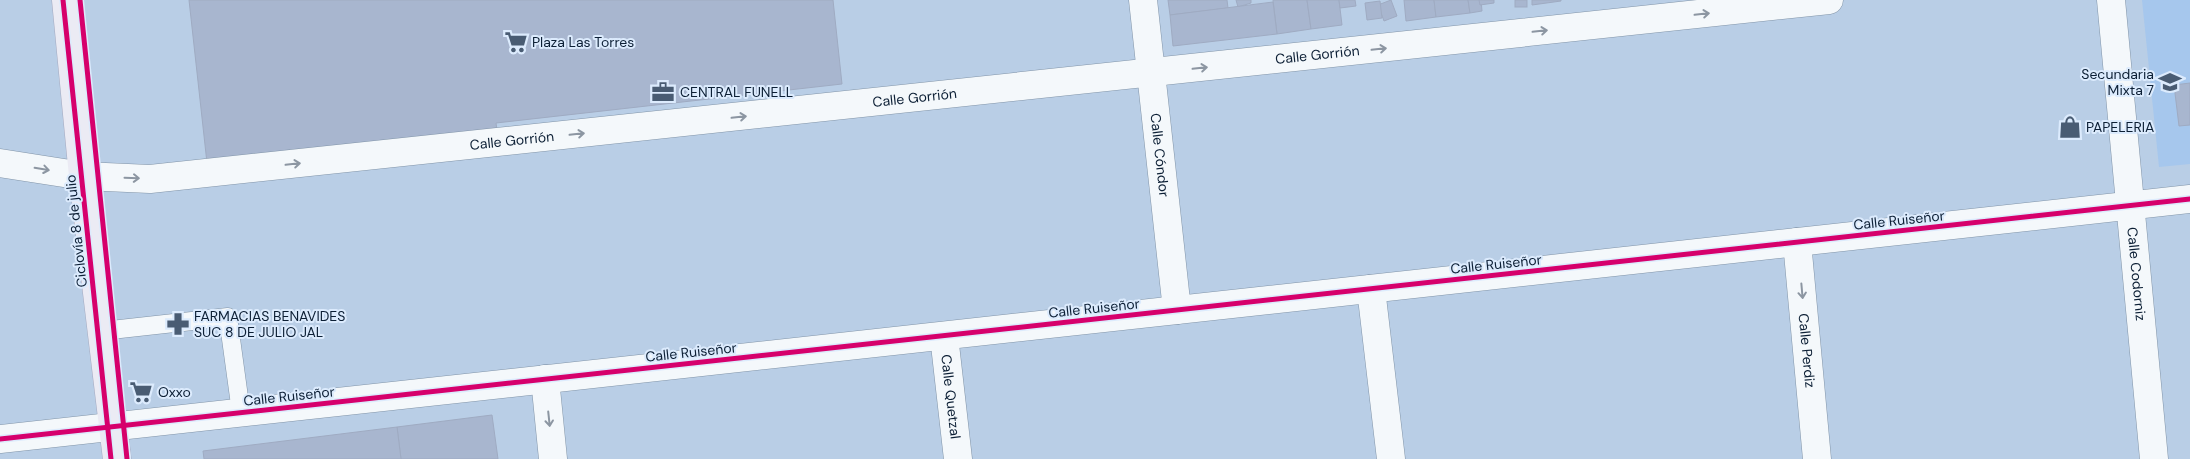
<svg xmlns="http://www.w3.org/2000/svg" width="2190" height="459" font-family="'DM Sans',sans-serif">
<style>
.built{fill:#a6c7ed}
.building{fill:#a8b6cf;stroke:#9fabc2}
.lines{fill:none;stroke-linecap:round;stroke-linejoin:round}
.lane-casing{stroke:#8194a8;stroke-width:19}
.street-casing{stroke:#8194a8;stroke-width:29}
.primary-casing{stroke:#a5aac0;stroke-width:29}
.lane{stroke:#f4f8fb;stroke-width:18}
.street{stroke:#f4f8fb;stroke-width:28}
.primary{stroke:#ebebf4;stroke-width:28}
.cycleway-casing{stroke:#dcebfd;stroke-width:8}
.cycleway{stroke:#d6006c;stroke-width:5}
.oneway{stroke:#8c96a2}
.labels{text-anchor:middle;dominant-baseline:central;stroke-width:4;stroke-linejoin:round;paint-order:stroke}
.poi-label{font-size:14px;fill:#0c1f35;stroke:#dcebfd;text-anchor:start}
.street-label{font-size:14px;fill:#0c1f35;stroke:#dcebfd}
</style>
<rect width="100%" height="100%" fill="#b9cee6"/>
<!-- built -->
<polygon class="built" points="2142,0 2190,0 2190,164 2159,167"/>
<!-- building -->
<g class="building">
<polygon points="189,0 833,0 842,84 496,123 497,130 207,163"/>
<polygon points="1168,0 1227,0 1228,8 1170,15"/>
<polygon points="1236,0 1251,0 1251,3 1238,7"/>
<polygon points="1273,0 1307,0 1311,29 1277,34"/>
<polygon points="1307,0 1339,0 1342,25 1311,29"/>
<polygon points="1339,0 1355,0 1356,6 1340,8"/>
<polygon points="1391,0 1397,16 1384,21 1378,5"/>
<polygon points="1404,0 1434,0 1436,17 1406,21"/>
<polygon points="1434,0 1468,0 1470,13 1436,17"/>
<polygon points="1468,0 1481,0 1482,11 1470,13"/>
<polygon points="1479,0 1494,0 1494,3 1480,5"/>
<rect x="1515" y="0" width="12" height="7"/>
<polygon points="1532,0 1561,0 1561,1 1532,5"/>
<polygon points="1380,1 1382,18 1367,20 1365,3"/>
<polygon points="1273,2 1277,34 1173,46 1170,15"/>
<polygon points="2190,83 2190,125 2179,126 2174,85"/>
<polygon points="492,415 498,459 401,459 397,427"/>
<polygon points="397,427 401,459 204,459 203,451"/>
</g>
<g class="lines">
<defs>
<polyline id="lane" points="102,331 228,317 241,412"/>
<g id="street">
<path id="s1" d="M1143 0 1177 310"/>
<path id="s2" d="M2111 0 2154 459"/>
<path id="s3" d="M0 163 83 176 150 179 1829 0"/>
<path id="s4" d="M1797 242 1817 459"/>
<polyline points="1371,289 1391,459"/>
<path id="s5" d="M944 336 958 459"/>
<polyline points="545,379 553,459"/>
<polyline points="0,439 2190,199"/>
</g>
<polyline id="primary" points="66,0 83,176 117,459"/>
</defs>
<!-- lane casing -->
<use href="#lane" class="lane-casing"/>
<!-- street casing -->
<use href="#street" class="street-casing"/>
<!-- primary casing -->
<use href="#primary" class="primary-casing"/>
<!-- lane -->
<use href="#lane" class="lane"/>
<!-- street -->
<use href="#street" class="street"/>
<!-- primary -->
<use href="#primary" class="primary"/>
<defs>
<g id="cycleway">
<polyline points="63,0 111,459"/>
<polyline points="80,0 127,459"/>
<polyline points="0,439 2190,199"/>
</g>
</defs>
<!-- cycleway casing -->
<use href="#cycleway" class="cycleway-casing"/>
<!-- cycleway -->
<use href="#cycleway" class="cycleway"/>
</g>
<!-- one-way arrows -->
<defs><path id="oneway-shaft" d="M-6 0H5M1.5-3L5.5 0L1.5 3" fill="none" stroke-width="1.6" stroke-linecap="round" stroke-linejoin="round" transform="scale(1.25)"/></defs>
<g class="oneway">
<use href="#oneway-shaft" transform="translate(1702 14) rotate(-6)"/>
<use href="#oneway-shaft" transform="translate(1540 31) rotate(-6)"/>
<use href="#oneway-shaft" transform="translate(1379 49) rotate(-6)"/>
<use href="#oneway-shaft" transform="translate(1200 68) rotate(-6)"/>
<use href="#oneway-shaft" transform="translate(739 117) rotate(-6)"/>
<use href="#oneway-shaft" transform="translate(577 134) rotate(-6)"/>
<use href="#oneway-shaft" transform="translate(293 164) rotate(-6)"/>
<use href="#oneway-shaft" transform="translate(42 169) rotate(9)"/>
<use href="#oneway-shaft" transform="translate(132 178) rotate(2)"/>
<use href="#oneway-shaft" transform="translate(1802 291) rotate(85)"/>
<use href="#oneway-shaft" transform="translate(549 419) rotate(84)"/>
</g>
<!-- icons -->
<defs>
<symbol id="supermarket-bare" viewBox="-9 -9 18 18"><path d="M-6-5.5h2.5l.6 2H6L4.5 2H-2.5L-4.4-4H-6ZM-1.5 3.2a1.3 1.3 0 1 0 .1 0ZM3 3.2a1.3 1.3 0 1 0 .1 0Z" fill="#495c73" stroke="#dcebfd" stroke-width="2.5" paint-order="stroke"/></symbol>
<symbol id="school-bare" viewBox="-9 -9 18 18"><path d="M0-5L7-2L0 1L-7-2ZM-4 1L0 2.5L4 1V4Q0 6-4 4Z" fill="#495c73" stroke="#dcebfd" stroke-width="2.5" paint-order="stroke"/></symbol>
<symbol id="office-bare" viewBox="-9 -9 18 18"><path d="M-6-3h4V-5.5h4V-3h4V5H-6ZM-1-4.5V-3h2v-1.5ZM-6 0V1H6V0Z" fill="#495c73" stroke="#dcebfd" stroke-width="2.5" paint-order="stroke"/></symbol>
<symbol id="shop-bare" viewBox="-9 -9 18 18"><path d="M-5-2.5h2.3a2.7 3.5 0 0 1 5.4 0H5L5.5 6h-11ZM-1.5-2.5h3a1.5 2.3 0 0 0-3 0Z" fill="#495c73" stroke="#dcebfd" stroke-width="2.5" paint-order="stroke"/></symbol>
<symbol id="pharmacy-bare" viewBox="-9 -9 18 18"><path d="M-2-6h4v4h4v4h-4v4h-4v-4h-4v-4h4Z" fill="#495c73" stroke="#dcebfd" stroke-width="2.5" paint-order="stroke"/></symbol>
</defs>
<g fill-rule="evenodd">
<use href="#supermarket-bare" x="500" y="26" width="32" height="32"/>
<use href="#school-bare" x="2154" y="66" width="32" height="32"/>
<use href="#office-bare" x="647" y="76" width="32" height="32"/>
<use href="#shop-bare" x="2054" y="111" width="32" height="32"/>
<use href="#pharmacy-bare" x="162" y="308" width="32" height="32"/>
<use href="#supermarket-bare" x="125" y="376" width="32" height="32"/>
</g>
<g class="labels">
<!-- poi labels -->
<g class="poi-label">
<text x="532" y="42">Plaza Las Torres</text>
<text x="2154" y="74" text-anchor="end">Secundaria<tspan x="2154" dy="16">Mixta 7</tspan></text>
<text x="680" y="92">CENTRAL FUNELL</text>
<text x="2086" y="127">PAPELERIA</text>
<text x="194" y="316">FARMACIAS BENAVIDES<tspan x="194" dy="16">SUC 8 DE JULIO JAL</tspan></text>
<text x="158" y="392">Oxxo</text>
</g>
<!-- street labels -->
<g class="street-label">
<text stroke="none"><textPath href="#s3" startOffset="1325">Calle Gorrión</textPath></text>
<text stroke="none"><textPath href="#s3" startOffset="920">Calle Gorrión</textPath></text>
<text stroke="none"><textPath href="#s3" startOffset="515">Calle Gorrión</textPath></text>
<text stroke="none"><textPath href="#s1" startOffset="156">Calle Cóndor</textPath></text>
<text transform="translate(1899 220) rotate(-6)">Calle Ruiseñor</text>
<text transform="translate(76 231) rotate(-96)">Ciclovía 8 de julio</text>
<text transform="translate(1496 264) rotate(-6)">Calle Ruiseñor</text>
<text stroke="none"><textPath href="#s2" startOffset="275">Calle Codorniz</textPath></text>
<text transform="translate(1094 308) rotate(-6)">Calle Ruiseñor</text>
<text stroke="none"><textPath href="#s4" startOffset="109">Calle Perdiz</textPath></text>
<text transform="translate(691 352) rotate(-6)">Calle Ruiseñor</text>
<text transform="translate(289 396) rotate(-6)">Calle Ruiseñor</text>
<text stroke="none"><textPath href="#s5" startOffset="61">Calle Quetzal</textPath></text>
</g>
</g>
</svg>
